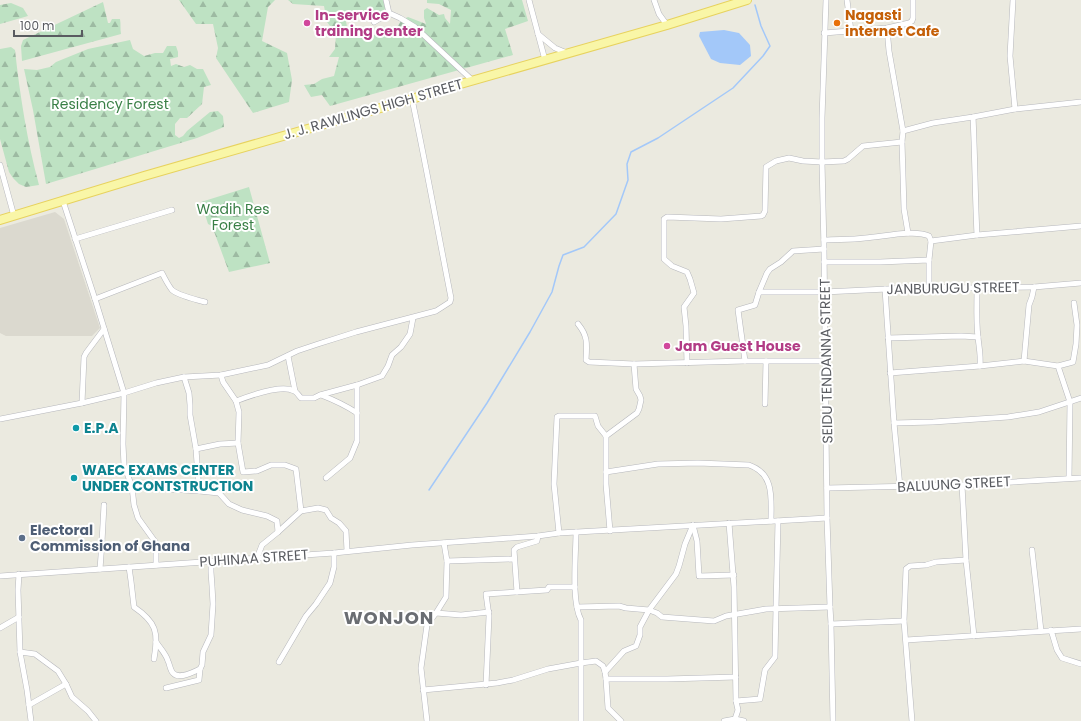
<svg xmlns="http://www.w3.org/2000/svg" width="1081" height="721" font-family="Poppins,sans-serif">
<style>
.education{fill:#dbd9cf}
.forest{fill:url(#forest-firs)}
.water{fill:#a3c8f9}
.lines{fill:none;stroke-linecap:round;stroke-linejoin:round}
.stream{stroke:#a3c8f9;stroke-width:1.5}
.minor-casing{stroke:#b6b7bc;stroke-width:6}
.primary-casing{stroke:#e7d25e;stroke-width:10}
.minor{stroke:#fff;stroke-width:5}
.primary{stroke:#f9f6a7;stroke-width:8}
.hotel-dot{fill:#d1479c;stroke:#fff;stroke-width:1.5}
.food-dot{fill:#e8710a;stroke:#fff;stroke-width:1.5}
.culture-dot{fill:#0f9aa8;stroke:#fff;stroke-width:1.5}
.service-dot{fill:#5c6f8a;stroke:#fff;stroke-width:1.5}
.labels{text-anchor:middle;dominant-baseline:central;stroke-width:4;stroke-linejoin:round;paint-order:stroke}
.hotel-label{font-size:14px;font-weight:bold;fill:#b23c85;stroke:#fff;text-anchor:start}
.food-label{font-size:14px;font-weight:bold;fill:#c56008;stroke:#fff;text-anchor:start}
.park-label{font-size:14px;fill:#397f46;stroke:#fff}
.street-label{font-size:14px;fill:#595b60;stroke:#fff}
.culture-label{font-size:14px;font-weight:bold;fill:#0d838f;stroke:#fff;text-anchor:start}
.service-label{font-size:14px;font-weight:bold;fill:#4e5e75;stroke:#fff;text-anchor:start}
.district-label{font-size:18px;font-weight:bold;letter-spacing:1px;fill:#6a6d72;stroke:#fff}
</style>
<defs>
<pattern id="forest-firs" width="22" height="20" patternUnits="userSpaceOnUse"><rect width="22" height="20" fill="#bee2c3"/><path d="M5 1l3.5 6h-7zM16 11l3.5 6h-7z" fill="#9dbaa2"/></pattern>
</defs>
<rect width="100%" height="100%" fill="#ebeae0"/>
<!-- education -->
<polygon class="education" points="55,212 64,219 100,328 92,336 6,336 0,333 0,228"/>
<!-- forest -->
<g class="forest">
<polygon points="179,0 275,0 268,7 262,41 287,53 292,80 289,102 253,113 216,58 218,48 213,24 196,24"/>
<path d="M288 0H384L385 9C372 20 368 21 353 14L345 16 348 32 367 35H397C397 25 399 21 408 17L426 24 424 18V10L427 8 439 15 444 14 445 18 450 24 451 10 439 4 427 3V0H522L528 21 505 29 513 55 330 106 322 95 311 97 304 85 314 84 322 79 334 76 339 57H329L335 49 336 34 327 22 324 6 293 4Z"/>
<path d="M103 2 108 23H110L112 19H120C121 24 120 29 121 34L22 61 21 46 23 40Z"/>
<polygon points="11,3 23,8 28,16 0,24 0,5"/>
<polygon points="130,40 133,49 144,56 155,53 163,53 167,46 176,46 178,52 178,57 170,59 171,66 176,64 184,67 190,65 197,69 203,69 211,85 204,87 202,104 187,118 180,118 175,124 175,135 179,138 183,136 187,131 210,112 218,111 223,116 224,127 197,138 46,184 33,110 24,69 37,70 50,67 56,62 88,49"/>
<path d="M11 47 15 50C20 96 27 140 39 185L26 187 19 184 13 178 9 172 0 139V49Z"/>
<polygon points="249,187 270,263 229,272 212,226 208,224 201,202"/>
</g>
<!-- water -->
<polygon class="water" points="724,30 739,33 750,45 751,56 740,65 720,63 711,59 699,36 700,32"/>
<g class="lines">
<!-- stream -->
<polyline class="stream" points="429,490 487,403 530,332 552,292 559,266 563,255 584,247 616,214 628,180 627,164 631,152 658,138 733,88 763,56 770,46 761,26 755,5"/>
<defs>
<g id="minor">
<polyline points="386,0 389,13 400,18 415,27 472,80"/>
<polyline points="529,0 545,60"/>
<polyline points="654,0 659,14 667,25"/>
<polyline points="826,0 822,118 822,162 824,249 827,518 830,607 831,624 833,721"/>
<polyline points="847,0 851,31"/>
<polyline points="1013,0 1010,56 1015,109"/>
<polyline points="374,22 389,13"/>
<polyline points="824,33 887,28 909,23 912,21 913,18 913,0"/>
<polyline points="538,34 555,48 567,53"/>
<polyline points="903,131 933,123 973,117 1015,109 1081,102"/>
<polyline points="902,142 904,209 908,233"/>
<polyline points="0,165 14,216"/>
<polyline points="63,201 95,299 124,393 123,444 124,465 132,487 134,505 138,518 156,543 156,565"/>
<polyline points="977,235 1081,226"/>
<polyline points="75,239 172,210"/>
<path d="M824 240C838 239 851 240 865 238 882 237 915 229 929 236L931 241"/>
<path d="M929 260 931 241 977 235C975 196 975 156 973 117"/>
<polyline points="824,262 880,262 929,260 929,287"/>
<path d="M977 288C977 305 976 321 978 337 979 348 981 355 980 366"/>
<polyline points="885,289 894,423 900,487"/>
<polyline points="759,292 824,292 929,287 977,288 1034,287 1081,283"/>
<path d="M95 299 162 273C165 279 168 285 172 290 178 295 197 300 205 302"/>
<path d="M578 324C588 336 587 344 586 360L589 362 634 364 745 361H826"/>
<polyline points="888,338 961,336 978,337"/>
<polyline points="288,356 295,391"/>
<polyline points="745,361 738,310 755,305 759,292 767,273 770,269 781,262 793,251 824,249"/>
<polyline points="1024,361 1029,305 1032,297 1034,287"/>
<polyline points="687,363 686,326 684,307 694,293 690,279 687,272 672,266 664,259 664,219 667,217 721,219 761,216 763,215 765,211 766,167 776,161 789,158 803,161 822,162 844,161 848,159 863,146 902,142 903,131 889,51 887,28"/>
<polyline points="1058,366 1073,362 1076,344 1077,325 1074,303"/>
<polyline points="890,373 980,366 1024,361 1058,366 1070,402 1069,478"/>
<polyline points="221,375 223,382 236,401 239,412 238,443 243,472 257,471 271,465 285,465 296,469 301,511"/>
<polyline points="184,377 189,393 190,405 190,415 196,449 199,491"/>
<path d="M321 395C334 400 345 405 357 413"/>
<path d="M236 401C249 396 282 384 294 391 297 392 299 396 301 398H314L320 395 357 385 382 376 388 366 392 355 401 347 410 334 413 318"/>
<polyline points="82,403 84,357 86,353 104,329"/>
<polyline points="765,404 766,361"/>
<path d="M0 419 82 403 124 393 156 383 184 377 221 375 268 365 297 351 318 344 356 332 436 311 450 302 451 298C438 232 426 165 412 99"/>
<polyline points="894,423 933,422 1008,417 1039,412 1081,398"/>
<polyline points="196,449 220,444 238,443"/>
<path d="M606 472 658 464 698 463 749 465C775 474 771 499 771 521"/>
<polyline points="326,478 350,458 357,441 357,385"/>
<polyline points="962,485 966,560 974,636"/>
<polyline points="132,487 199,491 219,493 229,504 242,510 267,516 277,521 278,532"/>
<polyline points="827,488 962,485 1081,478"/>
<polyline points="693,525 697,541 699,576 734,575"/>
<polyline points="610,531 606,484 606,436 637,413 639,409 641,400 640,396 636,389 634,364"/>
<path d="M576 532C576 554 571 602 581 620V721"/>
<polyline points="559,533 554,484 557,417 559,416 595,416 598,426 606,436"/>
<polyline points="444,543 447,561 514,559"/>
<polyline points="1032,550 1041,631"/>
<polyline points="257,558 262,545 278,532 301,511 318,508 326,510 331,518 339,523 346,531 347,551"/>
<path d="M129 567 131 581 134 607C156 622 159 632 154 659"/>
<polyline points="100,569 102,542 104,505"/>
<polyline points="19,574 18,590 20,652 27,690 31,721"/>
<polyline points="0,576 334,553 412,545 538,536 559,533 827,518"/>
<polyline points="517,592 514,550 517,547 537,541 538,536"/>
<polyline points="577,607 619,606 626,608 649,610 657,613 662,617 714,621 726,616 766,609 830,607"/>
<polyline points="436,613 461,615 489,612"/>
<polyline points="831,624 904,621"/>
<polyline points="0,628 19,617"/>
<polyline points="1051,630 1057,650 1062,658 1081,664"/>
<polyline points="906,640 1081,629"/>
<path d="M156 642C160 648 166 654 168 661 170 665 170 670 173 673 179 680 193 672 200 669"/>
<polyline points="20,652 35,654 58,671 66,684 72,697 88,711 96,721"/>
<polyline points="279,662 306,616 316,604 330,583 334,567 334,553"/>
<polyline points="605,672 606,679 667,679 736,677"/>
<polyline points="606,679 608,708 621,721"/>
<polyline points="486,685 489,616 486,594 547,590 549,587 575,587"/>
<polyline points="166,688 199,680 200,669 202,665 203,652 211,635 213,604 212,586 211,572 211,561"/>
<polyline points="423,690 497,683 513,680 548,669 581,663 596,661 603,666 605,672 624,651 636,646 640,635 640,627 649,610 676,574 679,566 685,544 693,525"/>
<polyline points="736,701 760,699 765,670 775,657 776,608 778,521"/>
<polyline points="29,705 66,684"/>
<polyline points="735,719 744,721"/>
<polyline points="427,721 421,668 427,625 436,613 446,597 447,561"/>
<polyline points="724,721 735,719 738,710 736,701 734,587 729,523"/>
<polyline points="912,721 904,621 906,569 910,566 926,565 936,562 966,560"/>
</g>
<polyline id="primary" points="0,220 144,176 412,99 436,91 667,25 747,0"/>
</defs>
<!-- minor casing -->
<use href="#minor" class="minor-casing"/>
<!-- primary casing -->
<use href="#primary" class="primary-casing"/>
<!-- minor -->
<use href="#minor" class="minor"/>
<!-- primary -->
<use href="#primary" class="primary"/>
</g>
<!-- markers -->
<g class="hotel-dot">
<circle cx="307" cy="23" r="4"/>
<circle cx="667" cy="346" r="4"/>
</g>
<circle class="food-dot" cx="837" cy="23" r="4"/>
<g class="culture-dot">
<circle cx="76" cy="428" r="4"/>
<circle cx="74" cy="478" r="4"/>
</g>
<circle class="service-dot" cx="22" cy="538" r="4"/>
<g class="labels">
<!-- hotel labels -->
<g class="hotel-label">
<text x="315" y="15">In-service<tspan x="315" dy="16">training center</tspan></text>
<text x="675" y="346">Jam Guest House</text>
</g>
<!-- food labels -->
<g class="food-label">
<text x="845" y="15">Nagasti<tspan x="845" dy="16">internet Cafe</tspan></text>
</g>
<!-- park labels -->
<g class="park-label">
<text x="110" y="104">Residency Forest</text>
<text x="233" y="209">Wadih Res<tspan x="233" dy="16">Forest</tspan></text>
</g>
<!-- street labels -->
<g class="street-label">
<text transform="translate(373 109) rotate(-16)">J. J. RAWLINGS HIGH STREET</text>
<text transform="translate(953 288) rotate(-1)">JANBURUGU STREET</text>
<text transform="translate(826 361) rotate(-91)">SEIDU TENDANNA STREET</text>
<text transform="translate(954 484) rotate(-3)">BALUUNG STREET</text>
<text transform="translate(254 558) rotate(-4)">PUHINAA STREET</text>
</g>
<!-- culture labels -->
<g class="culture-label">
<text x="84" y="428">E.P.A</text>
<text x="82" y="470">WAEC EXAMS CENTER<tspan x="82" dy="16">UNDER CONTSTRUCTION</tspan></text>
</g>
<!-- service labels -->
<g class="service-label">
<text x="30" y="530">Electoral<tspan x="30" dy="16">Commission of Ghana</tspan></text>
</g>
<!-- district labels -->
<g class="district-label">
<text x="389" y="617">WONJON</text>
</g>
</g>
<!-- scale -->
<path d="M14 30v6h68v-6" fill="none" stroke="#595b60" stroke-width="2"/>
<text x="20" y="30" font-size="12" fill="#595b60" stroke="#ffffff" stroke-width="3" paint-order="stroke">100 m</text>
</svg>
